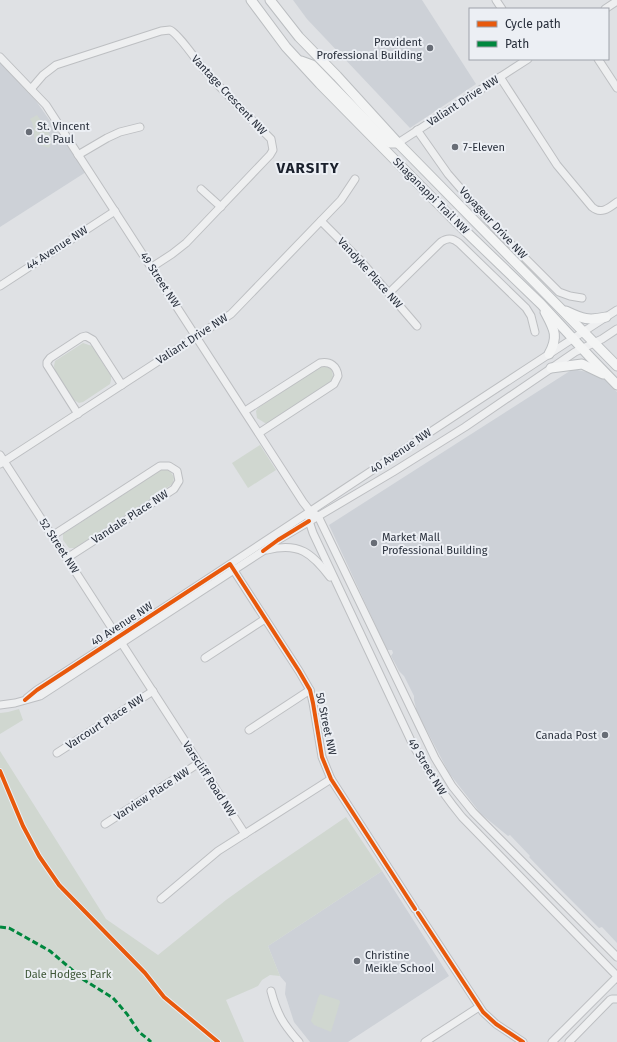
<svg xmlns="http://www.w3.org/2000/svg" width="617" height="1042" font-family="'Fira Sans',sans-serif">
<style>
.built{fill:#cdd1d7}
.green{fill:#d0d7d0}
.lines{fill:none;stroke-linecap:round;stroke-linejoin:round}
.minor-casing{stroke:#bdbfc2;stroke-width:9}
.major-casing{stroke:#bbbec1;stroke-width:11}
.minor{stroke:#eeeff0;stroke-width:7}
.major{stroke:#f3f4f4;stroke-width:9}
.quiet{stroke:#00873e;stroke-width:3;stroke-dasharray:6 3;stroke-linecap:butt}
.cycleway-casing{stroke:#eceff4;stroke-width:6}
.cycleway{stroke:#e8590c;stroke-width:4}
.poi-dot{fill:#686d76;stroke:#eceff4;stroke-width:1.5}
.labels{text-anchor:middle;dominant-baseline:central;stroke-width:4;stroke-linejoin:round;paint-order:stroke}
.poi-label{font-size:11px;fill:#282f3b;stroke:#eceff4;text-anchor:start}
.street-label{font-size:11px;fill:#282f3b;stroke:#eceff4}
.park-label{font-size:11px;fill:#3d5636;stroke:#eceff4}
.district-label{font-size:15px;font-weight:bold;letter-spacing:1px;fill:#1a202c;stroke:#eceff4}
</style>
<rect width="100%" height="100%" fill="#dfe1e4"/>
<!-- built -->
<g class="built">
<polygon points="293,0 422,0 476,84 410,128 307,19"/>
<polygon points="0,63 29,91 86,172 0,227"/>
<polygon points="573,369 600,375 617,392 617,943 602,927 599,928 555,884 529,857 530,856 510,835 508,836 481,814 449,773 415,708 416,708 414,700 414,696 404,676 399,671 396,665 391,656 393,653 392,650 387,650 329,525"/>
<polygon points="382,871 449,976 348,1042 310,1042 294,1022 285,994 286,983 280,976 268,946"/>
</g>
<!-- green -->
<g class="green">
<path d="M37 115C43 124 56 137 49 148L37 144C31 134 37 130 30 119Z"/>
<polygon points="83,343 92,346 111,376 111,380 110,384 83,402 79,403 74,400 55,371 54,366 55,361"/>
<polygon points="323,366 327,366 332,370 333,377 330,382 268,423 265,423 257,418 256,411 258,408 319,367"/>
<polygon points="260,445 276,470 248,488 232,463"/>
<polygon points="167,469 170,471 174,477 173,483 171,485 75,548 69,548 63,540 63,534 161,470"/>
<polygon points="19,709 23,720 0,734 0,713 8,712"/>
<polygon points="0,751 106,919 158,955 226,900 258,877 346,817 382,871 268,946 280,976 270,975 262,980 258,986 226,1000 244,1042 0,1042"/>
<polygon points="320,994 339,1000 340,1002 331,1032 314,1025 311,1021 318,998"/>
</g>
<g class="lines">
<defs>
<g id="minor">
<polyline points="496,0 502,9"/>
<polyline points="605,9 617,1"/>
<polyline points="0,57 46,105 303,502 310,511 318,516 435,758 452,786 473,812 617,957"/>
<polyline points="598,59 617,88"/>
<path d="M500 77 557 165 592 207C601 215 609 208 617 202"/>
<path d="M31 89 43 75 56 65 161 31 170 30C179 34 197 62 206 72 227 95 249 117 271 139L273 150 270 155 186 243 172 254 152 267"/>
<polyline points="417,130 448,174 496,229 559,292 570,296 582,298"/>
<polyline points="398,143 528,59"/>
<polyline points="78,155 107,138 120,132 140,127"/>
<polyline points="201,189 221,207"/>
<polyline points="321,221 360,260 417,326"/>
<polyline points="0,286 115,211"/>
<path d="M389 293 441 242C448 237 453 238 459 243L526 308 531 316 535 332"/>
<path d="M245 411 320 363C330 361 337 366 338 376L334 384 259 433"/>
<polyline points="78,414 47,365 47,362 50,358 82,337 86,336 93,340 122,385"/>
<polyline points="0,455 245,834"/>
<polyline points="0,464 231,314 341,200 355,179"/>
<path d="M309 517V521L313 533 413 745C428 771 443 794 462 817L617 976"/>
<polyline points="52,536 160,466 169,466 177,471 179,481 174,489 67,558"/>
<path d="M267 550C299 542 312 553 330 577"/>
<polyline points="231,566 299,671 310,690 313,703 322,757 331,779 415,909"/>
<polyline points="205,658 265,619"/>
<path d="M27 698 37 690C232 565 423 435 617 310"/>
<polyline points="0,705 15,703 40,696 263,551 278,540 393,472 465,427 575,352 602,339 617,329"/>
<polyline points="249,730 310,690"/>
<polyline points="57,753 153,691"/>
<polyline points="105,824 199,763"/>
<polyline points="161,899 218,851 331,779"/>
<polyline points="418,913 483,1012 496,1024 523,1042"/>
<path d="M271 991C277 1014 283 1024 299 1042"/>
<polyline points="425,1042 479,1007"/>
<polyline points="552,1042 617,977"/>
<polyline points="569,1042 610,1000 612,999 617,999"/>
</g>
<g id="major">
<polyline points="251,0 286,47 320,84 456,222 541,304 590,357 617,385"/>
<polyline points="270,0 299,37 337,76 398,143 617,366"/>
<polyline points="301,61 312,65 382,137 390,143 398,143"/>
<path d="M566 311C583 319 588 321 606 317"/>
<path d="M545 312C554 329 559 336 549 354"/>
<polyline points="551,368 582,364 603,374"/>
</g>
</defs>
<!-- minor casing -->
<use href="#minor" class="minor-casing"/>
<!-- major casing -->
<use href="#major" class="major-casing"/>
<!-- minor -->
<use href="#minor" class="minor"/>
<!-- major -->
<use href="#major" class="major"/>
<!-- quiet -->
<polyline class="quiet" points="0,927 9,928 50,951 84,980 113,998 127,1014 139,1032 149,1040 151,1042"/>
<defs>
<g id="cycleway">
<polyline points="263,551 278,540 309,521"/>
<polyline points="25,700 37,690 230,564 299,671 310,690 313,703 322,757 331,779 415,909"/>
<polyline points="0,771 23,826 39,856 59,885 145,973 164,997 218,1042"/>
<polyline points="418,913 483,1012 496,1024 523,1042"/>
</g>
</defs>
<!-- cycleway casing -->
<use href="#cycleway" class="cycleway-casing"/>
<!-- cycleway -->
<use href="#cycleway" class="cycleway"/>
</g>
<!-- markers -->
<g class="poi-dot">
<circle cx="430" cy="48" r="4"/>
<circle cx="29" cy="132" r="4"/>
<circle cx="455" cy="147" r="4"/>
<circle cx="374" cy="543" r="4"/>
<circle cx="605" cy="735" r="4"/>
<circle cx="357" cy="961" r="4"/>
</g>
<g class="labels">
<!-- poi labels -->
<g class="poi-label">
<text x="422" y="42" text-anchor="end">Provident<tspan x="422" dy="13">Professional Building</tspan></text>
<text x="37" y="126">St. Vincent<tspan x="37" dy="13">de Paul</tspan></text>
<text x="463" y="147">7-Eleven</text>
<text x="382" y="537">Market Mall<tspan x="382" dy="13">Professional Building</tspan></text>
<text x="597" y="735" text-anchor="end">Canada Post</text>
<text x="365" y="955">Christine<tspan x="365" dy="13">Meikle School</tspan></text>
</g>
<!-- street labels -->
<g class="street-label">
<text transform="translate(229 95) rotate(47)">Vantage Crescent NW</text>
<text transform="translate(463 101) rotate(-33)">Valiant Drive NW</text>
<text transform="translate(431 196) rotate(45)">Shaganappi Trail NW</text>
<text transform="translate(493 223) rotate(47)">Voyageur Drive NW</text>
<text transform="translate(57 248) rotate(-33)">44 Avenue NW</text>
<text transform="translate(370 273) rotate(48)">Vandyke Place NW</text>
<text transform="translate(160 280) rotate(57)">49 Street NW</text>
<text transform="translate(192 339) rotate(-33)">Valiant Drive NW</text>
<text transform="translate(401 451) rotate(-34)">40 Avenue NW</text>
<text transform="translate(130 517) rotate(-33)">Vandale Place NW</text>
<text transform="translate(59 546) rotate(57)">52 Street NW</text>
<text transform="translate(122 624) rotate(-33)">40 Avenue NW</text>
<text transform="translate(105 722) rotate(-33)">Varcourt Place NW</text>
<text transform="translate(326 724) rotate(78)">50 Street NW</text>
<text transform="translate(427 767) rotate(59)">49 Street NW</text>
<text transform="translate(209 779) rotate(57)">Varscliff Road NW</text>
<text transform="translate(152 794) rotate(-33)">Varview Place NW</text>
</g>
<!-- park labels -->
<g class="park-label">
<text x="68" y="974">Dale Hodges Park</text>
</g>
<!-- district labels -->
<g class="district-label">
<text x="308" y="168">VARSITY</text>
</g>
</g>
<!-- legend -->
<rect x="469" y="8" width="140" height="52" fill="#eceff4" stroke="#9ea2aa"/>
<rect x="477" y="21" width="20" height="6" fill="#e8590c" stroke="#9ea2aa"/>
<text x="505" y="28" font-size="12" fill="#282f3b">Cycle path</text>
<rect x="477" y="41" width="20" height="6" fill="#00873e" stroke="#9ea2aa"/>
<text x="505" y="48" font-size="12" fill="#282f3b">Path</text>
</svg>
